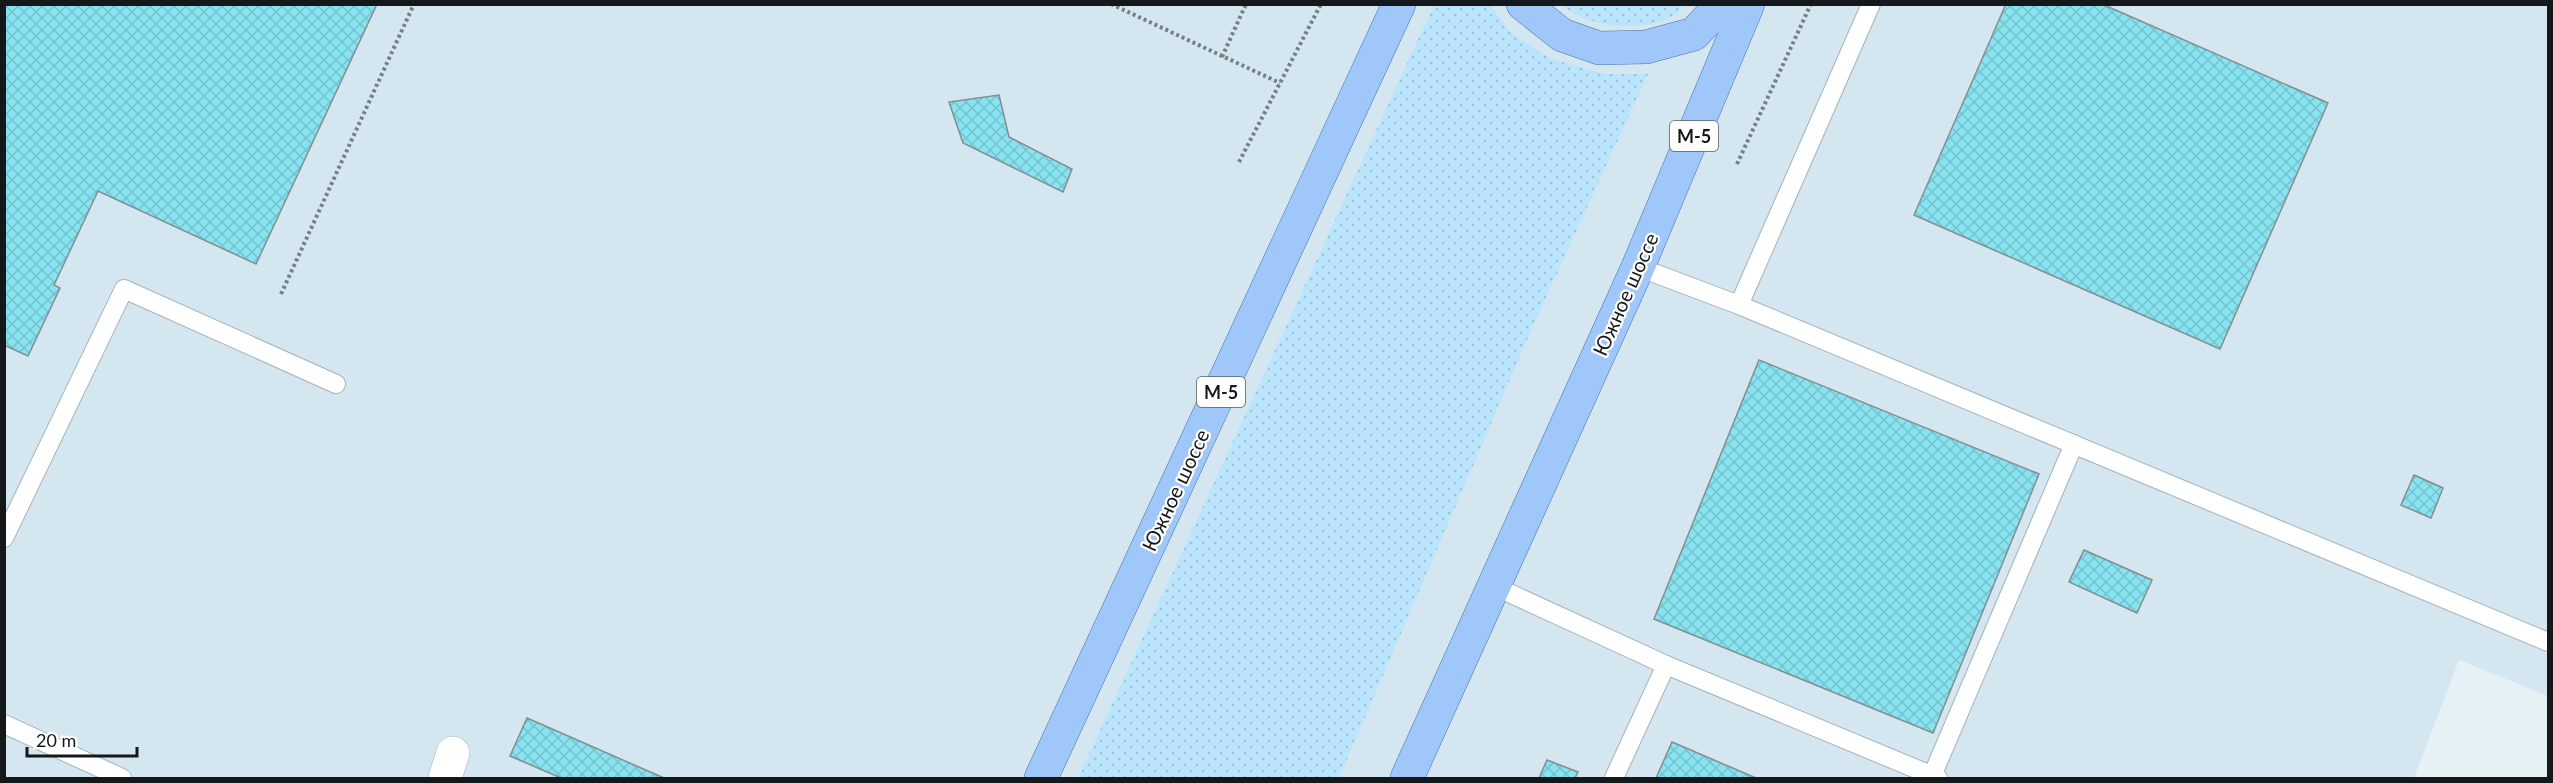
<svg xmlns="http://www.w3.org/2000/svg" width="2553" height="783" font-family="Lato,sans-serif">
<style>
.built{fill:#d4e6f0}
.grass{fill:url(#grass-dots)}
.building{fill:url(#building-cross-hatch);stroke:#828e90;stroke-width:1.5}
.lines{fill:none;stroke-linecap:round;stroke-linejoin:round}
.lane-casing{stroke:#a7b1b6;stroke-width:20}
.street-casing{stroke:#a7b1b6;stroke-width:34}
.primary-casing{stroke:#4572a9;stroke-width:34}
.path{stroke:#787f82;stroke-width:4;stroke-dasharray:3 3;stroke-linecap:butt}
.lane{stroke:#fff;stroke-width:18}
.street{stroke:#fff;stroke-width:33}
.primary{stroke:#a0c7fa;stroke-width:33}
.labels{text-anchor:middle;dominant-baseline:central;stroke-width:4.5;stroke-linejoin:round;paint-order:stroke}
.shield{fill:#fff;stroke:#5a5d5f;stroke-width:1.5}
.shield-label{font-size:18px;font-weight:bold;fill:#14181a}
.street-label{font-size:20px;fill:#14181a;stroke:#fff}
</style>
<defs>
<pattern id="grass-dots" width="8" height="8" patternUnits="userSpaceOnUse" patternTransform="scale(1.5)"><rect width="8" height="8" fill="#bbe5fc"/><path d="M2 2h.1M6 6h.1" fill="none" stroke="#a0c4d7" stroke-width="1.8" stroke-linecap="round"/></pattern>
<pattern id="building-cross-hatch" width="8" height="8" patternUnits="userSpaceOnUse" patternTransform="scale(1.5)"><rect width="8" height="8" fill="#88e3f0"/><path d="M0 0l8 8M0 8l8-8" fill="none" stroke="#74c2cd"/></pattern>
</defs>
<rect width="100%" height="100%" fill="#e6f1f6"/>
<!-- built -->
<polygon class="built" points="5,5 2548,5 2548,696 2459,660 2414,778 5,778"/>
<!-- grass -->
<g class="grass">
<polygon points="1434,5 1491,5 1508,30 1549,58 1605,74 1648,74 1530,333 1339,778 1078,778"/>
<path d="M1562 5H1686C1680 9 1674 16 1667 19 1638 32 1586 27 1562 5Z"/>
</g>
<!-- building -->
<g class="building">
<polygon points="4,4 377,4 256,264 98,191 54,285 60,288 28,356 4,345"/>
<polygon points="2006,4 2102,4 2328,103 2220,349 1914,215"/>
<polygon points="999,95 1009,137 1072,169 1063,192 963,143 949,102"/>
<polygon points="1759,360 2039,474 1933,733 1654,619"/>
<polygon points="2414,475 2443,488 2431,518 2401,505"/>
<polygon points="2084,550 2152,580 2137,613 2069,582"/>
<polygon points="527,718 664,778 561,778 510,756"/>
<polygon points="1672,742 1756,778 1656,778"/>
<polygon points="1547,760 1578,772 1575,778 1539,778"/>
</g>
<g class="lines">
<defs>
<g id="lane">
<polyline points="1638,267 1739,305 2548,642"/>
<polyline points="1739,305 1871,4"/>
<polyline points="4,538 124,289 336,384"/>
<polyline points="1494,586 1666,665 1614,778"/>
<polyline points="1666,665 1938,778"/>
<polyline points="4,724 122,778"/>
<polyline points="1932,776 2074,444"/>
</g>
<polyline id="street" points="445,778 453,753"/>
<g id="primary">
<polyline points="1523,4 1562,35 1599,48 1646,47 1694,34 1722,4"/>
<polyline points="1041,778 1399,4"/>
<polyline points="1407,778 1638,267 1748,4"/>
</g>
</defs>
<!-- lane casing -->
<use href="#lane" class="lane-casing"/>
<!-- street casing -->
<use href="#street" class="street-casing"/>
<!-- primary casing -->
<use href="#primary" class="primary-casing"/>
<!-- path -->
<g class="path">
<polyline points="1111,4 1280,83"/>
<polyline points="1222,57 1246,4"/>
<polyline points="1239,162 1321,4"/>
<polyline points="1737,164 1811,4"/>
<polyline points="281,294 414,4"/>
</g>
<!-- lane -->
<use href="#lane" class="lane"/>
<!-- street -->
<use href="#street" class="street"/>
<!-- primary -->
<use href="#primary" class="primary"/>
</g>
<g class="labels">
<!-- shield labels -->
<g class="shield">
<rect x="1670" y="121" width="48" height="30" rx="4.5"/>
<rect x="1197" y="377" width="48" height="30" rx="4.5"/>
</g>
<g class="shield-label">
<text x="1694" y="136">М-5</text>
<text x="1221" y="392">М-5</text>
</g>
<!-- street labels -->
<g class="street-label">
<text transform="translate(1625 294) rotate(-66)">Южное шоссе</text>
<text transform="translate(1175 490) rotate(-65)">Южное шоссе</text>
</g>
</g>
<!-- border -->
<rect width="2553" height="783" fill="none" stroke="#14181a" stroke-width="12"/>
<!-- scale -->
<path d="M27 747v9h110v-9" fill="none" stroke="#14181a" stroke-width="3"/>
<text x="36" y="747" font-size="18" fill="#14181a" stroke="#ffffff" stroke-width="4.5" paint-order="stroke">20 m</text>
</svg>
